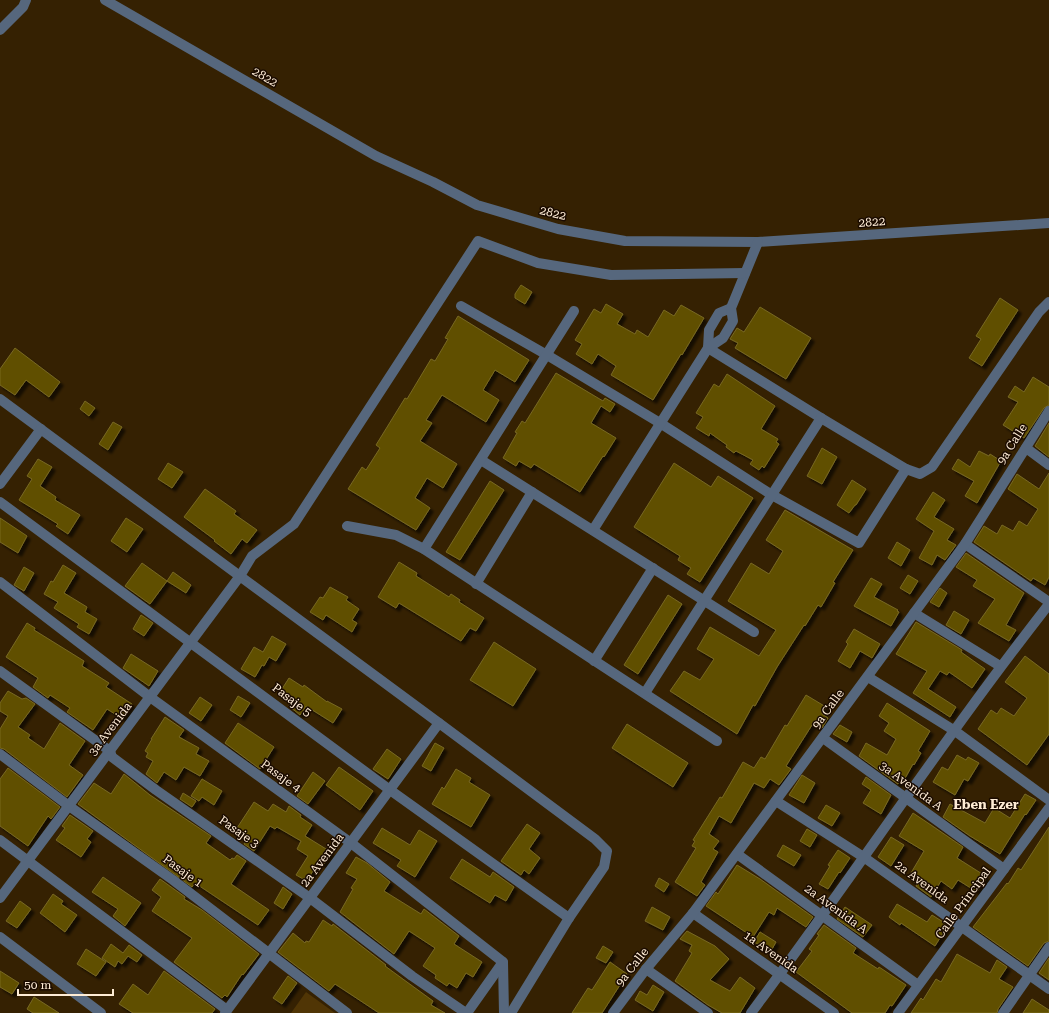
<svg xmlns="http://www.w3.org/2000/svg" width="1049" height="1013" font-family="'Roboto Serif',serif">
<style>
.green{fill:#503505}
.building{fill:#605000;stroke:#786823;filter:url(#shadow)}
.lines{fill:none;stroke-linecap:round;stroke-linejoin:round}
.minor{stroke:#56677d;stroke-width:10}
.labels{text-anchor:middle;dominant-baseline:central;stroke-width:3;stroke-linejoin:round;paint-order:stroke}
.street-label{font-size:12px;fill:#feecd5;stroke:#1a0b00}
.neighbourhood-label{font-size:13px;font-weight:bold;fill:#feecd5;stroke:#1a0b00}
</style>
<defs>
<filter id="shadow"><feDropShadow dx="3.5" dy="3.5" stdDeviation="1" flood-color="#0009"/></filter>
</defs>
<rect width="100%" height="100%" fill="#352102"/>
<!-- green -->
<polygon class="green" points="306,992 335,1013 291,1013"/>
<!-- building -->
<g class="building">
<polygon points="521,285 532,292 525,304 515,298 515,294"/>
<polygon points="1000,298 1018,310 982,366 969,358 981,339 976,336"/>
<polygon points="606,304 623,314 617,324 635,334 637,330 648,337 664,310 674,316 681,305 704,318 682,355 681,354 653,400 611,375 616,366 598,354 592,364 576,354 582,344 575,340 594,309 601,313"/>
<polygon points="760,307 811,338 786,379 735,348 738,343 730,339 737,328 744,332"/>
<polygon points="458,316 529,360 515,382 495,370 483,390 499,400 486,422 442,395 426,420 432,423 420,441 457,464 443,488 427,478 415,498 430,508 416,530 348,489 362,467 366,470 380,448 376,445 405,398 407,399 431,359 435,361 448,339 445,338"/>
<polygon points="15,348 60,382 49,397 26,380 15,395 0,385 0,369"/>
<polygon points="556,373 603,401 605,398 615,404 610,412 601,406 591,423 616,438 604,457 603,456 580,492 534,464 531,468 519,461 516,466 503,458 517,433 515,432 522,421 525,423"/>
<polygon points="727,374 775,406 761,429 778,439 776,442 779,444 764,468 762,466 759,470 750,464 753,460 736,451 734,453 726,447 727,445 710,433 709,436 696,428 703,417 696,413 714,384 719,387"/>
<polygon points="1033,377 1049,387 1049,405 1044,408 1024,438 1003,425 1018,402 1008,397 1015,386 1024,392"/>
<polygon points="85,401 95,408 89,416 80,409"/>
<polygon points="113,422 122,427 108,450 99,444"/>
<polygon points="1049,423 1049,457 1035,446"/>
<polygon points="822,448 837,457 822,484 807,476"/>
<polygon points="979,451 989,456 990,454 1001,461 977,503 965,496 974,481 952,469 958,459 970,467"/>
<polygon points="38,459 52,467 40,486 56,497 55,500 80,515 68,534 56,526 58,524 19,500 32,479 27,476"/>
<polygon points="168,463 183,472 172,488 158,479"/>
<polygon points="674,463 711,487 718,476 753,498 700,582 687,574 691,568 678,560 680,556 634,527"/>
<polygon points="1049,473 1049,577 1045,585 1033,578 1031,581 974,542 984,526 997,534 1002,525 1013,531 1019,521 1027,526 1038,509 1008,489 1017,474 1039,489"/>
<polygon points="852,480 866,489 856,505 855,505 849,513 837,505"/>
<polygon points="490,481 504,490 460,560 446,552"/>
<polygon points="205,489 236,511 234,514 257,530 247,543 242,539 231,554 214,541 215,540 184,517"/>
<polygon points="933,492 945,500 934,517 954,529 947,540 956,545 945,560 937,555 932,565 919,558 934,531 916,519"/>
<polygon points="785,510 853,550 833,582 835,583 821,607 818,605 805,626 804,625 777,667 755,706 753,705 737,734 670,691 684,671 700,680 714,659 697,649 710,627 759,656 776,630 728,601 751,563 769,574 783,551 766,540"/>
<polygon points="0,518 27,536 18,553 0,542"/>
<polygon points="126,518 143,529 127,552 111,541"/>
<polygon points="897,542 910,550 901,566 888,558"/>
<polygon points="966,553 1024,593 1006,625 1016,630 1009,641 978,623 995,599 973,586 977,580 956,567"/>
<polygon points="399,562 417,573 416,576 449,597 451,594 460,600 459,602 484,618 476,631 470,628 461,641 399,603 396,608 378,597"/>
<polygon points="142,563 167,581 150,604 125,586"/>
<polygon points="63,565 76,573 64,593 87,607 85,612 97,619 89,634 77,627 79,624 54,608 58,602 44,594 51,581 53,582"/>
<polygon points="24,567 34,573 24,591 14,585"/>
<polygon points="173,572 191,585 186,593 167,581"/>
<polygon points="908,575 918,581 910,594 900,588"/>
<polygon points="871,578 882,584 874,597 898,610 897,611 899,612 891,626 854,606"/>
<polygon points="330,587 348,597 346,600 359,609 352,620 357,623 352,632 326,615 323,620 310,612 320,597 323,598"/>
<polygon points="940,588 947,593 939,607 930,602"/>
<polygon points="668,595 682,604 638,674 624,665"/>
<polygon points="954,611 969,620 961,634 946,625"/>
<polygon points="141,615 153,623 144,636 133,629"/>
<polygon points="916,622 962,650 961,652 985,669 972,688 949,672 947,675 940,671 928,689 956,707 950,717 913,693 927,671 896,654"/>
<polygon points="27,623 35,628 34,630 84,661 82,666 109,683 106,687 132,704 123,719 107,709 93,730 67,712 70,708 50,695 48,698 33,687 38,678 6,657"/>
<polygon points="854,629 880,644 872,658 860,651 850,668 838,661 848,644 846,642"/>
<polygon points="272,636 286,644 276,661 269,657 264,666 262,665 255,677 241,669 254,647 263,652"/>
<polygon points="494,642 536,669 513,706 470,680"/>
<polygon points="131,654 158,671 149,686 123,668"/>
<polygon points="1025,656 1049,674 1049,734 1027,765 978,729 991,710 997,714 1001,708 1014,716 1027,698 1005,682"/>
<polygon points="289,678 303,687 304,685 327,702 327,701 342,709 333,723 306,706 300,715 289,706 293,700 280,692"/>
<polygon points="8,691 22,699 26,698 35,704 18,727 30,735 28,738 44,749 60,723 85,741 69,765 83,775 67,797 4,749 0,748 0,729 8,716 0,711 0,703"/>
<polygon points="806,695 826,707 822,714 828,718 822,728 815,724 814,726 812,725 786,766 791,769 779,785 770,779 764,788 754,783 731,823 719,816 709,834 719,841 713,849 718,852 701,882 705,885 697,896 675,882 696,848 692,846 695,841 693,840 720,797 722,798 743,762 754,768 761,757 765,759 785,725 787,726"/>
<polygon points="238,696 250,703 241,717 230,710"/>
<polygon points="200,697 212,705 201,721 189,713"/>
<polygon points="887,703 930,731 918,751 921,753 914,765 913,764 903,782 900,780 898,784 859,756 866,743 887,755 896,739 884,731 889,723 879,716"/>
<polygon points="165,717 184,730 179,737 199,748 196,754 209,761 200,776 184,767 176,780 164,772 157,783 146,774 153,761 146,757 148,753 145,751 152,739 151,739"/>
<polygon points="238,723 274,747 260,769 225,743"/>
<polygon points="627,724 688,763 673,787 612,748"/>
<polygon points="840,725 852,732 847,742 833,734"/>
<polygon points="435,743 444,748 431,771 422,766"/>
<polygon points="387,749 401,759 388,779 373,769"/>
<polygon points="957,755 966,760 968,757 979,763 968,781 964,779 955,795 933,782 942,767 948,770"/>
<polygon points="339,767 373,791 360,810 326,785"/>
<polygon points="8,768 60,807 51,819 48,816 28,846 0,826 0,779"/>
<polygon points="456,769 471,778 469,782 490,795 471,827 432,804 442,787 444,789"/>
<polygon points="313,772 325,781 308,804 297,796"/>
<polygon points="124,774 150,795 211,836 206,843 230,860 232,858 234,859 237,855 246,861 231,884 269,910 258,925 195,883 192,887 78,804 94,783 111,794"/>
<polygon points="802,775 815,783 804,803 789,795"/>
<polygon points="866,777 891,795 881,814 863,803 871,790 862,784"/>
<polygon points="202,779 222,791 214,805 202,797 199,801 191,796"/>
<polygon points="183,793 196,801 192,807 180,799"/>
<polygon points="1025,794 1036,800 1026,815 1025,814 1000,854 970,836 943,817 950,804 985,823 994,808 1010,818"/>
<polygon points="254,802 268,811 273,804 286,812 289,806 301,815 300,817 312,825 305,836 331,852 323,865 318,862 307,881 296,875 308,856 297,849 301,841 277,827 275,829 270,826 254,851 244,844 249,836 237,828"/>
<polygon points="826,805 840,813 832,826 818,818"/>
<polygon points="913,813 931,825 963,847 957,858 987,877 977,892 958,880 952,889 941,881 931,897 916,886 917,884 908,878 924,851 899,836"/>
<polygon points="70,815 93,831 87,839 91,842 81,857 56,840 65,828 62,826"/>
<polygon points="527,824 540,833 529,849 540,858 529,874 524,870 521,875 501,861"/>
<polygon points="1049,827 1049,941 1044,943 1028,966 973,927 1007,883 1008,884 1018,868 1021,870"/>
<polygon points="382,828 410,845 419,830 437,841 415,877 397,866 401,860 373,843"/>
<polygon points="807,829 817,835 810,847 800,841"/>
<polygon points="891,837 904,845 891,866 878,857"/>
<polygon points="783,845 801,855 794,866 777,856"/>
<polygon points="838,850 850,858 840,873 839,872 828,889 819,884 830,866 828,865"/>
<polygon points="356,857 367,863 390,882 384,891 421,914 424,909 459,936 454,944 482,962 473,977 466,973 457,988 449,983 447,986 435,978 436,975 423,966 435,948 409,931 394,954 340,912 353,889 351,888 357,879 346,873"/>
<polygon points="462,859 490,877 493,872 514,887 506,901 495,895 490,903 450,878"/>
<polygon points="737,865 760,879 813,917 806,927 777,908 774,915 769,912 753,937 706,906 716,892 718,894"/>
<polygon points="103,877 141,903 125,926 113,916 118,909 92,892"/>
<polygon points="659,878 669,884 664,892 655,886"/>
<polygon points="160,879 185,897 184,899 202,910 259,954 243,975 242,974 227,997 225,995 222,998 174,962 192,938 152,911 161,897 152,890"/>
<polygon points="283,887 292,894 283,909 274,903"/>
<polygon points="53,894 63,901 61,904 77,915 65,932 40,913"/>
<polygon points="20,901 31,909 17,928 6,921"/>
<polygon points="897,904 927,922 932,915 948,925 935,946 901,923 900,925 889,917"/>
<polygon points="652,907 670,917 663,930 645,921"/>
<polygon points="845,907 872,925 863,937 837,919"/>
<polygon points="323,920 332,926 333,924 386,965 385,966 433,1001 431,1005 445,1013 379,1013 335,984 329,991 278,952 293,933 305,943 306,941 309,942"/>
<polygon points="824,925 856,948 853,953 878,969 879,967 906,985 892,1006 890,1005 885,1013 852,1013 796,972 812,951 809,949 819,935 817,934"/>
<polygon points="687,931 715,946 729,959 710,980 730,991 740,977 755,988 740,1013 722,1013 708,1005 675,981 692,953 689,951 692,945 680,939"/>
<polygon points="760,932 776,942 771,951 754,942"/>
<polygon points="111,944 123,953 129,945 142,955 137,962 128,956 122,964 118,961 115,967 102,958"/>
<polygon points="603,946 613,952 606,963 596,958"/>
<polygon points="86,949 106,962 96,976 77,964"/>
<polygon points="957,954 990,973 997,960 1007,967 999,979 1013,987 998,1009 997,1013 911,1013 921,998 923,1000 936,979 941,982"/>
<polygon points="1049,958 1049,980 1039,973"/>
<polygon points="610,962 627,974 602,1013 572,1013 588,988 592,990"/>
<polygon points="0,971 19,983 12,994 0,987"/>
<polygon points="164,971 215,1009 212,1013 133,1013 119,1004 133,984 148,995"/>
<polygon points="288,976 297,983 282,1004 273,998"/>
<polygon points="653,985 664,992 653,1011 635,1000 640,991 647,995"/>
<polygon points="34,997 59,1013 33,1013 27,1009"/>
<polygon points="1032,999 1049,1010 1049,1013 1023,1013"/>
</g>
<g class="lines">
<!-- minor -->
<g class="minor">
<polyline points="105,0 376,156 433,182 477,205 558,229 625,241 758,242 1049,223"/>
<polyline points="0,30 23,7 26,0"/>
<polyline points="461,306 547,355 660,423 772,495 859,543 906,469"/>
<polyline points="708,348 821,418 906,469 920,474 932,467 1039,312 1049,302"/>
<polyline points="708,348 709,330 719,313 731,308"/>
<polyline points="0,399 439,723 595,839 607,851 604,867 569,918 511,1013"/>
<polyline points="1026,448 1049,465"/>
<polyline points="481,460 754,632"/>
<polyline points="0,484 41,429"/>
<polyline points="0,502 390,790 569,918"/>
<polyline points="347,526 396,535 424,549 717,741"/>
<polyline points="593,530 708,348 723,338 733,321 731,308 758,242"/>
<polyline points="965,544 1049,602"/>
<polyline points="424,549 574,311"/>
<polyline points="0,582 150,697 351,843 503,962 504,1013"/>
<polyline points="476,584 532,492"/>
<polyline points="914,613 1000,666"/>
<polyline points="594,661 653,568"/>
<polyline points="0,671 110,751 112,757 156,790 310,898 412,976 466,1013"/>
<polyline points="868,677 955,731 1049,800"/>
<polyline points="645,693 821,418"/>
<polyline points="823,738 1004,869"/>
<polyline points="0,754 69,806 173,880 347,1013"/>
<polyline points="776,801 865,858 1049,989"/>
<polyline points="0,840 227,1010"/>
<polyline points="737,854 918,985"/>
<polyline points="0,898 240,576 252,556 294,524 478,241 538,263 611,275 745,273"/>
<polyline points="693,913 834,1013"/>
<polyline points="0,937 101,1013"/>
<polyline points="646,969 708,1013"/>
<polyline points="225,1013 439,723"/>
<polyline points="467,1013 503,962"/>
<polyline points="613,1013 646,969 693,913 965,544 1049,411"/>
<path d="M751 1013C852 878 945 737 1049 604"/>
<polyline points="898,1013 1049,808"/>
<polyline points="1003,1013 1049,947"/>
</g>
</g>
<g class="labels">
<!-- street labels -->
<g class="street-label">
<text transform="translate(265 77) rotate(30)">2822</text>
<text transform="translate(553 213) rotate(14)">2822</text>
<text transform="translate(872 222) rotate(-4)">2822</text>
<text transform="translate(1012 444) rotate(-58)">9a Calle</text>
<text transform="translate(292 700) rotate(37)">Pasaje 5</text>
<text transform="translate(828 709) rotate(-54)">9a Calle</text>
<text transform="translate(110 729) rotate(-53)">3a Avenida</text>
<text transform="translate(281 776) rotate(36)">Pasaje 4</text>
<text transform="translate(911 786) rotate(36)">3a Avenida A</text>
<text transform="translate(239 832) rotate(35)">Pasaje 3</text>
<text transform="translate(322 860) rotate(-53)">2a Avenida</text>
<text transform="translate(183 871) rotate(36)">Pasaje 1</text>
<text transform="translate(922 882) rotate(36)">2a Avenida</text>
<text transform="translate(963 903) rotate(-54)">Calle Principal</text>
<text transform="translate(836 909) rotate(36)">2a Avenida A</text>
<text transform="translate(771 952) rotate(35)">1a Avenida</text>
<text transform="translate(632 967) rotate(-52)">9a Calle</text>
</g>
<!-- neighbourhood labels -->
<g class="neighbourhood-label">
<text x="986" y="804">Eben Ezer</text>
</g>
</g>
<!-- scale -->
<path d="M18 989v6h95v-6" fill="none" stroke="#feecd5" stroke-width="2"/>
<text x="24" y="989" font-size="12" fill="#feecd5" stroke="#1a0b00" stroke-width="3" paint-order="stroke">50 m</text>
</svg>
